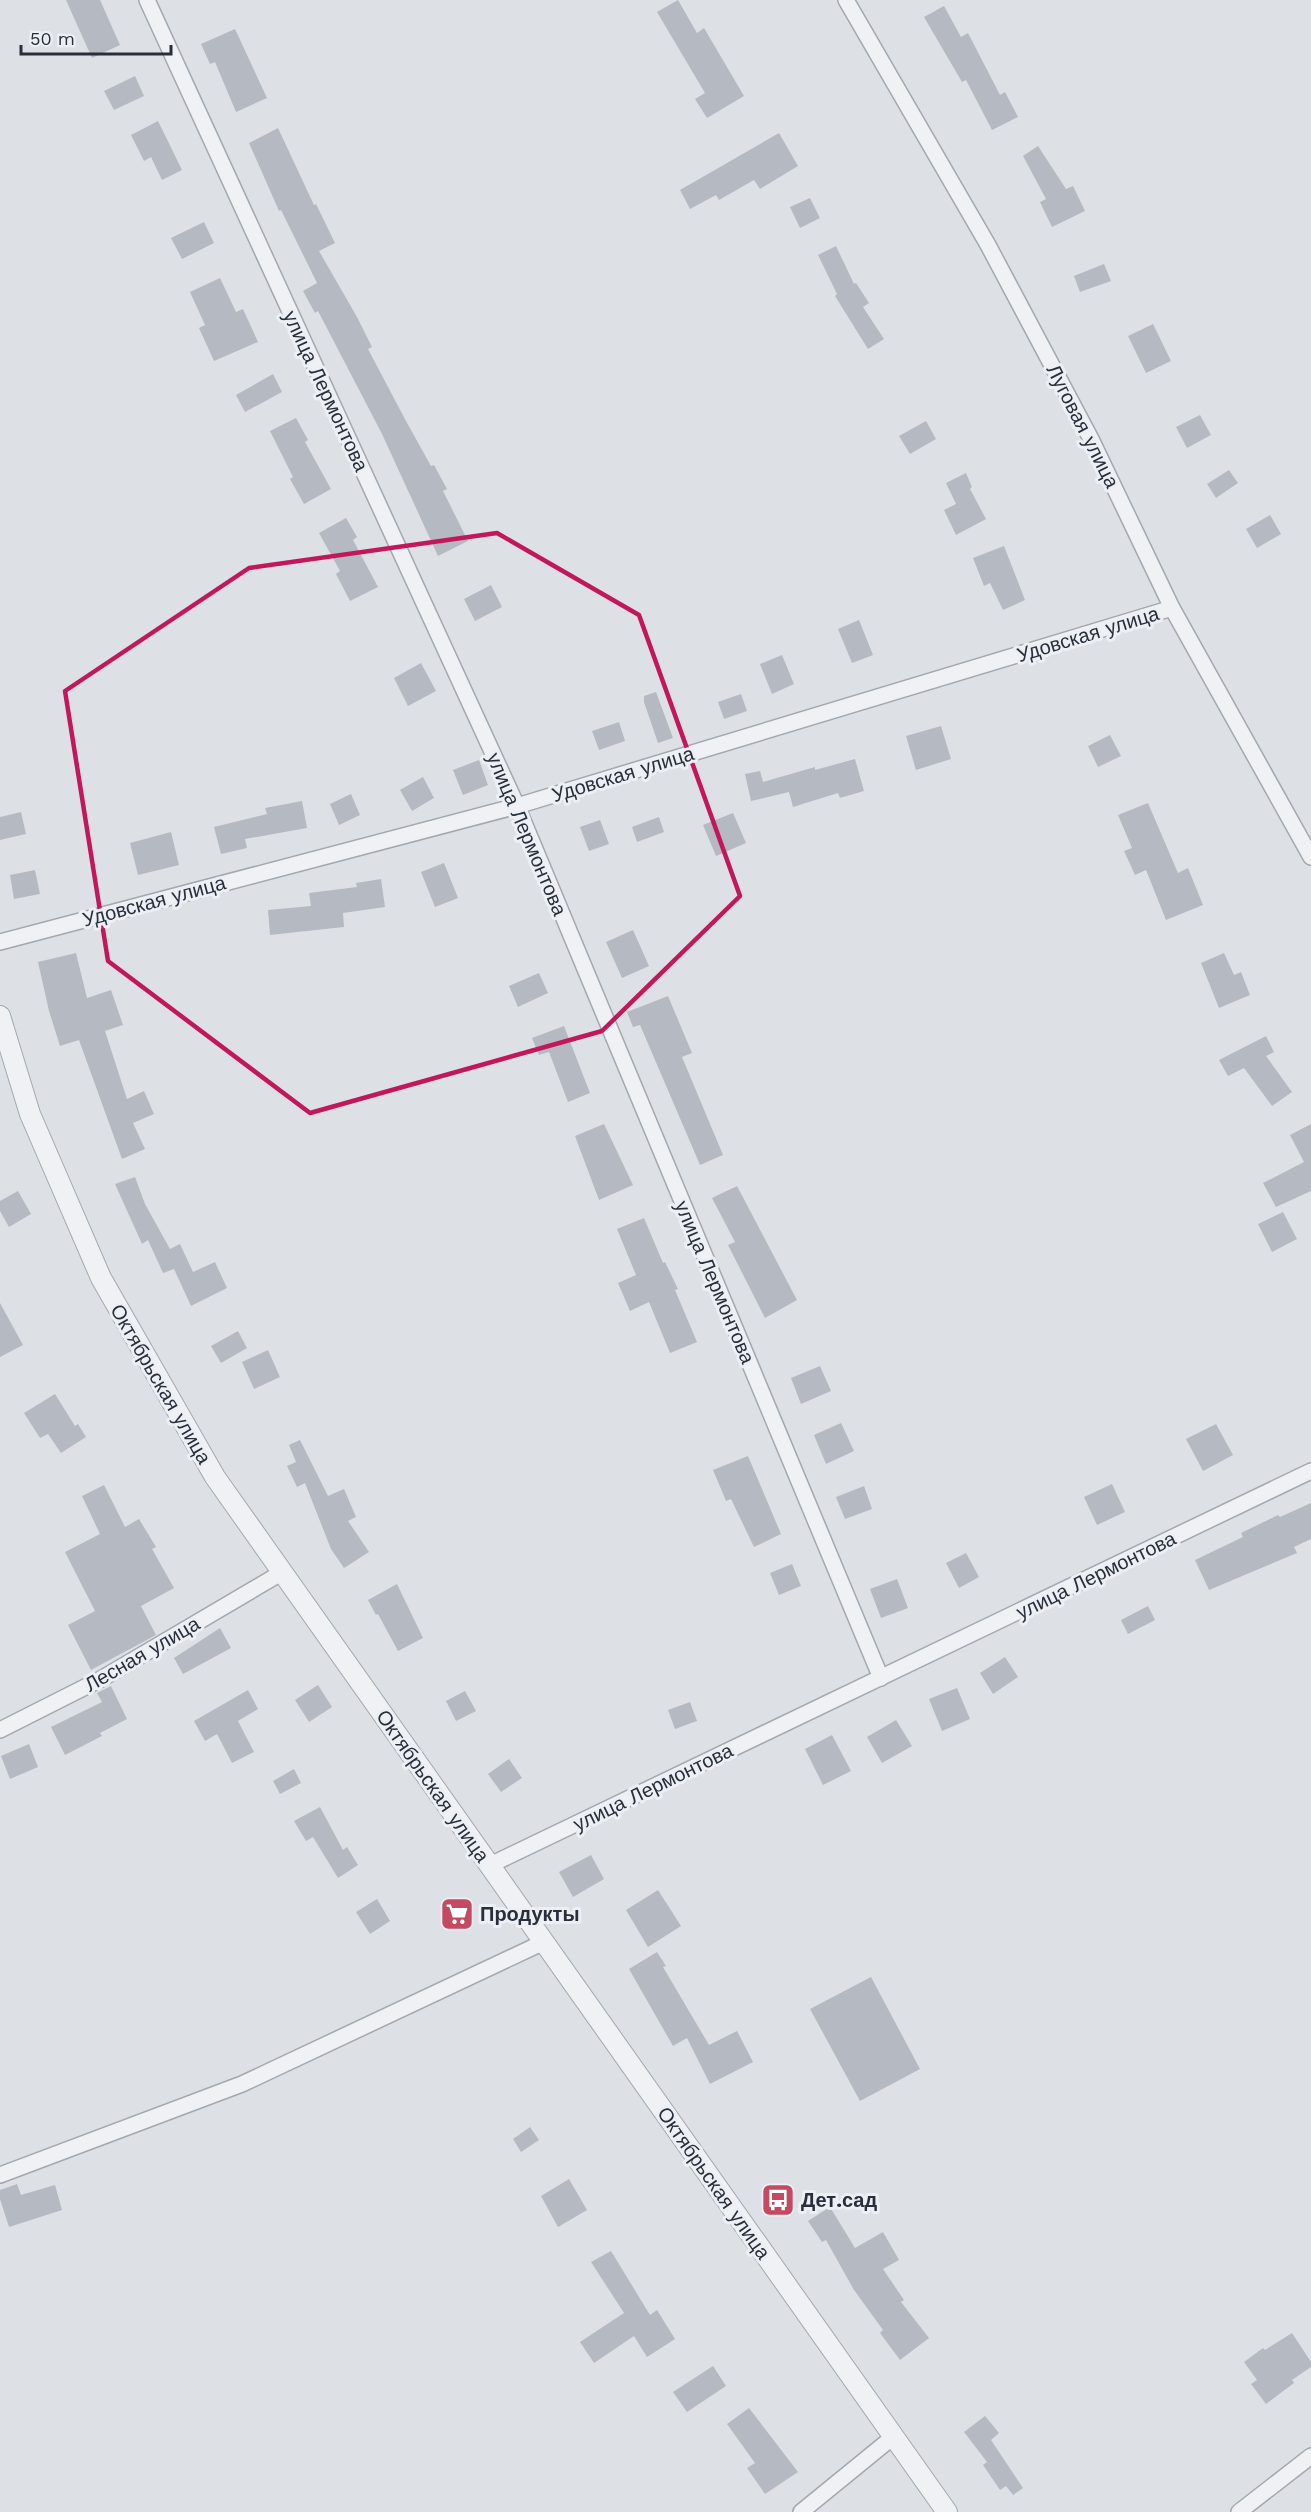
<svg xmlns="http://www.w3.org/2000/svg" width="1311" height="2512" font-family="'Work Sans',sans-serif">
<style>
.building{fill:#b5bac2}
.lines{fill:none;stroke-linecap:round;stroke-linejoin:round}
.minor-casing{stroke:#a3a8af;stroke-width:18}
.tertiary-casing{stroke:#a3a8af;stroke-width:22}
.minor{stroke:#eff1f4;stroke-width:15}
.tertiary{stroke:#eff1f4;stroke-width:20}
.marked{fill:none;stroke:#c2185b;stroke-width:4.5;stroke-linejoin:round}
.labels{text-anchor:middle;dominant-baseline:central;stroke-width:6;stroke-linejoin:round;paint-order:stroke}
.street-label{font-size:20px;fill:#282f3b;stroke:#ecf0f4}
.poi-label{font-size:20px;font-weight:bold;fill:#282f3b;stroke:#ecf0f4;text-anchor:start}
</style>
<rect width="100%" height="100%" fill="#dde1e6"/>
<!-- building -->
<g class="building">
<polygon points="66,0 100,0 120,45 92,58"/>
<polygon points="678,0 697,33 704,28 744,96 707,118 695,99 705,93 657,12"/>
<polygon points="944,6 961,37 968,33 1000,95 1005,92 1018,117 992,130 966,80 962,82 924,17"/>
<polygon points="235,29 267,98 236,112 215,62 210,64 201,44"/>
<polygon points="135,76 144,96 114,110 104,91"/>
<polygon points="158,121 182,170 162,180 151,157 144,161 131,135"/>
<polygon points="278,128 314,205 316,204 335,243 319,251 357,317 372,347 368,349 406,421 431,466 434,465 447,489 443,491 468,541 438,556 382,434 318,311 315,313 303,291 317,283 281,210 279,211 249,143"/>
<polygon points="779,133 798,166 760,189 754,180 719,200 716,195 690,209 680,190"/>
<polygon points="1038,146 1066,189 1073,186 1085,211 1052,227 1040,202 1046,199 1023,156"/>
<polygon points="810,198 820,218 800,228 790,207"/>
<polygon points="204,222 214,243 182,259 171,238"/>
<polygon points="836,246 854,284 856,283 869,303 863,307 884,339 868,349 835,296 837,294 818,255"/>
<polygon points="1104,264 1111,281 1080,292 1074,276"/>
<polygon points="220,278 236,312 243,309 258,342 214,361 199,328 205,325 190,292"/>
<polygon points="1153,324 1171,361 1146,373 1128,336"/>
<polygon points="273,374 282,392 245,412 236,395"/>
<polygon points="1200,415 1211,435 1187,448 1176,427"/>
<polygon points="296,418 308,440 305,442 331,489 304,504 290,479 293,477 270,431"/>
<polygon points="926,421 936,439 910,454 899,436"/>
<polygon points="1229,470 1238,483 1216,498 1207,484"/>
<polygon points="966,473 972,487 970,489 986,519 956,535 944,510 956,504 946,483"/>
<polygon points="1270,515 1281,534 1257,548 1246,529"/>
<polygon points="346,518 357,537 353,540 378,587 350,601 336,574 340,571 319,533"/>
<polygon points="1004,546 1025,600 1003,610 990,583 984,586 973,558"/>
<polygon points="491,585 502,607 475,621 464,599"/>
<polygon points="859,620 873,655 852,663 838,629"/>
<polygon points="782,655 794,684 772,694 760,664"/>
<polygon points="421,663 436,691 408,706 394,678"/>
<polygon points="656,692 673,738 658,743 644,702 644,696"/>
<polygon points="741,694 747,711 724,719 718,702"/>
<polygon points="619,722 625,741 599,750 592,731"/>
<polygon points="941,726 951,759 916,770 906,736"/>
<polygon points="1110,735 1121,756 1098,767 1088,746"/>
<polygon points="855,759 864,791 840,798 838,793 793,807 789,792 751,801 745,774 760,771 763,782 815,767 815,770"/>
<polygon points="479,760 488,785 463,795 453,770"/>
<polygon points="423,777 434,798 412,811 400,790"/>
<polygon points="351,794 360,815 339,825 330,804"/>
<polygon points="302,801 307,828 245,839 247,848 221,854 214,827 267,814 265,808"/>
<polygon points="1148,803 1178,873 1188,868 1203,905 1166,920 1146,870 1135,875 1124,851 1132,848 1118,815"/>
<polygon points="21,812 26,834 0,840 0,817"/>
<polygon points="733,813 746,843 716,856 703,825"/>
<polygon points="659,817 664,832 637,842 632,827"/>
<polygon points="600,820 609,844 589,851 580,827"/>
<polygon points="171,832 179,865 138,875 130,843"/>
<polygon points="444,863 458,898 435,907 421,872"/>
<polygon points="35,870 40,894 14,899 10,875"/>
<polygon points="381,879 385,907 343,913 344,927 270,935 268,910 311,906 309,893 357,887 356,883"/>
<polygon points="633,930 649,966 622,978 606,942"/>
<polygon points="76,953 87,998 111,990 123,1025 105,1031 127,1099 144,1091 154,1114 133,1123 145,1149 122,1159 79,1040 60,1046 49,1011 38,962"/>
<polygon points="1224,953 1234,975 1241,972 1250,995 1219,1008 1201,963"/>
<polygon points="539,973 548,993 518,1007 509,986"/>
<polygon points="668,996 692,1053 682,1057 723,1155 700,1165 640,1025 633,1027 627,1012"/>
<polygon points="564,1026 590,1093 568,1102 549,1052 539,1055 532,1038"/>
<polygon points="1266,1036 1274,1052 1266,1056 1292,1092 1272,1106 1244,1068 1228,1076 1219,1060"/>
<polygon points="604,1124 633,1185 599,1200 575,1136"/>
<polygon points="1311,1124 1311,1191 1276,1207 1263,1183 1304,1162 1290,1135"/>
<polygon points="135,1177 145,1204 170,1249 180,1244 193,1272 215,1262 227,1288 191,1306 174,1269 163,1273 148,1240 142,1244 115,1184"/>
<polygon points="737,1186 797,1300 765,1318 728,1245 735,1242 712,1198"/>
<polygon points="18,1191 31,1214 9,1227 0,1211 0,1201"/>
<polygon points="1283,1212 1297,1239 1272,1252 1258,1224"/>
<polygon points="644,1218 663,1263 665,1262 678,1289 675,1290 697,1342 670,1353 649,1302 630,1311 618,1283 636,1275 617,1229"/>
<polygon points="0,1303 23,1345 0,1357"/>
<polygon points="238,1331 247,1348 221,1363 211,1346"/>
<polygon points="268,1350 280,1377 254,1389 242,1362"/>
<polygon points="820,1366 831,1391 801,1404 791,1378"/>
<polygon points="55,1394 75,1426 78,1424 86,1437 61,1453 48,1434 40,1438 24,1413"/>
<polygon points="841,1423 854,1451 826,1464 814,1435"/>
<polygon points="1216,1424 1233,1455 1203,1471 1186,1439"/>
<polygon points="300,1440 328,1496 344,1489 356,1517 348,1521 369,1552 344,1568 331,1549 305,1483 297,1487 287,1466 296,1462 289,1445"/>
<polygon points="748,1456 781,1534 754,1547 731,1499 726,1501 713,1470"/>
<polygon points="1112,1484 1125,1512 1097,1525 1084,1497"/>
<polygon points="104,1485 125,1527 139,1519 156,1547 152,1549 174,1588 141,1606 156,1635 91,1670 68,1625 95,1611 65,1552 100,1534 82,1496"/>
<polygon points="864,1486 872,1509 845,1519 836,1497"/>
<polygon points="1311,1503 1311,1539 1294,1547 1297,1553 1209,1590 1195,1560 1243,1537 1241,1533 1278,1515 1280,1517"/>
<polygon points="966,1553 979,1577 959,1588 946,1563"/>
<polygon points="792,1564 801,1586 779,1595 770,1573"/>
<polygon points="897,1579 908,1608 881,1618 870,1589"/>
<polygon points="397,1584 423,1638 398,1651 378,1614 376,1615 368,1600"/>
<polygon points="1148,1606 1155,1620 1128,1634 1121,1620"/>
<polygon points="220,1628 231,1648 183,1674 174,1658"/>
<polygon points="1005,1657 1018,1677 993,1694 980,1673"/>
<polygon points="318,1685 332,1707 309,1722 295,1700"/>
<polygon points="111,1686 127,1719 100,1733 102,1736 65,1755 51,1727 102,1702 97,1693"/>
<polygon points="957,1688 970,1719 942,1731 929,1699"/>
<polygon points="248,1690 258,1709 238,1721 254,1752 232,1763 217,1734 205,1741 194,1721"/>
<polygon points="465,1691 476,1711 456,1721 446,1701"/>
<polygon points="690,1702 697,1721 675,1729 668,1710"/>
<polygon points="896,1720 912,1746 882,1763 867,1737"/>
<polygon points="832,1735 851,1771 823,1785 805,1749"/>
<polygon points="29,1744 38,1767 10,1779 1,1756"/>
<polygon points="509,1759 522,1778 501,1792 488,1774"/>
<polygon points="294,1769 301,1783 280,1794 273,1781"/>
<polygon points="320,1807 343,1850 347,1847 358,1865 338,1878 313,1837 306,1841 294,1821"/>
<polygon points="591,1855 604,1879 573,1897 559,1872"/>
<polygon points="658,1890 681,1926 648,1947 626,1910"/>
<polygon points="377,1899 390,1921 370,1934 356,1912"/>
<polygon points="657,1952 666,1966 663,1967 709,2045 737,2031 753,2062 710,2084 687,2038 673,2046 629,1969"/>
<polygon points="871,1977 920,2069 860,2101 810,2009"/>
<polygon points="530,2127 539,2140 521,2152 513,2139"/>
<polygon points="569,2179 587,2210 558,2227 541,2196"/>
<polygon points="17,2184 21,2195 55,2185 62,2210 9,2227 0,2199 0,2190"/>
<polygon points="830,2207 855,2248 883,2232 899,2260 883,2269 904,2300 901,2302 929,2338 900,2360 880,2333 883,2330 854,2290 826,2240 822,2242 808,2221"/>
<polygon points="611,2251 650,2315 657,2310 675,2339 647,2357 634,2336 594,2363 580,2342 624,2313 591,2262"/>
<polygon points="1292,2333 1311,2362 1311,2367 1292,2380 1294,2383 1266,2404 1251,2384 1257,2380 1244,2362 1263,2348 1265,2350"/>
<polygon points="713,2366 726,2386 687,2412 673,2392"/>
<polygon points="749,2408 798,2472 765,2494 747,2468 755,2463 727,2424"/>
<polygon points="985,2416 999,2433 991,2440 1023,2488 1013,2495 1006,2486 1000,2490 983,2465 987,2462 964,2432"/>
</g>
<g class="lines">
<defs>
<g id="minor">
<polyline points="147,0 517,806 881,1678"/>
<polyline points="846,0 988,245 1091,439 1172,608 1311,857"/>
<polyline points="0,942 517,806 1172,608"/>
<polyline points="0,1730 101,1679 281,1573"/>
<polyline points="490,1865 1311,1471"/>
<polyline points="0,2175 242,2084 544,1942"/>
<polyline points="801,2512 893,2437"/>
<polyline points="1239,2512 1311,2456"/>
</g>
<polyline id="tertiary" points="0,1016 30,1114 101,1278 215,1477 947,2512"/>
</defs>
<!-- minor casing -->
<use href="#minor" class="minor-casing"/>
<!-- tertiary casing -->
<use href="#tertiary" class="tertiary-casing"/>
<!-- minor -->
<use href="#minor" class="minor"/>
<!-- tertiary -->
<use href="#tertiary" class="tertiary"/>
</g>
<!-- marked area -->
<path class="marked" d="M497 533 639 615 740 896 602 1031 310 1113 108 961 65 691 249 568Z"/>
<!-- icons -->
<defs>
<symbol id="supermarket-square" viewBox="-11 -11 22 22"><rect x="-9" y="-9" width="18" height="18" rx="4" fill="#c34a60" stroke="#ecf0f4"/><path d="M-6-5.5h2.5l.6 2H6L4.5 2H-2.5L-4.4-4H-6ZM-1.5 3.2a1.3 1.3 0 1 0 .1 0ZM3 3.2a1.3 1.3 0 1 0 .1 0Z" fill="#fff"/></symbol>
<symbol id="bus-square" viewBox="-11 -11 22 22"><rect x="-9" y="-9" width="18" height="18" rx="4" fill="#c34a60" stroke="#ecf0f4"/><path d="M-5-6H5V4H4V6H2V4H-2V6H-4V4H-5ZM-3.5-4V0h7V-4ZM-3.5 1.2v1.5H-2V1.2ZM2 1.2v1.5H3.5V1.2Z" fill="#fff"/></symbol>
</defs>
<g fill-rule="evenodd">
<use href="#supermarket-square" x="438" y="1895" width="38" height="38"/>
<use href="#bus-square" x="759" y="2181" width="38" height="38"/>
</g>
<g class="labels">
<!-- street labels -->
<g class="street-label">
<text transform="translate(326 391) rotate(65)">улица Лермонтова</text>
<text transform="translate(1083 426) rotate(63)">Луговая улица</text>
<text transform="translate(1088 634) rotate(-17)">Удовская улица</text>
<text transform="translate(623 774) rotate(-17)">Удовская улица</text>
<text transform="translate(527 834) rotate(67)">улица Лермонтова</text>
<text transform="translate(154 901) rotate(-15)">Удовская улица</text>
<text transform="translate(715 1282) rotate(67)">улица Лермонтова</text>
<text transform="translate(161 1384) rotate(60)">Октябрьская улица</text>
<text transform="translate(1096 1575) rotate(-26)">улица Лермонтова</text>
<text transform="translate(142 1654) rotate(-30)">Лесная улица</text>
<text transform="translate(433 1786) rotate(55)">Октябрьская улица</text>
<text transform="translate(653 1787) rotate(-26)">улица Лермонтова</text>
<text transform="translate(714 2183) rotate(55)">Октябрьская улица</text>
</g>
<!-- poi labels -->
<g class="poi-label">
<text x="480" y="1914">Продукты</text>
<text x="801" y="2200">Дет.сад</text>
</g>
</g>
<!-- scale -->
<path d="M21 45v9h150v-9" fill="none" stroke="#282f3b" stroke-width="3"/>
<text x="30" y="45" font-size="18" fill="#282f3b" stroke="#ecf0f4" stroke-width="4.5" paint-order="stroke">50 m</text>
</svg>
